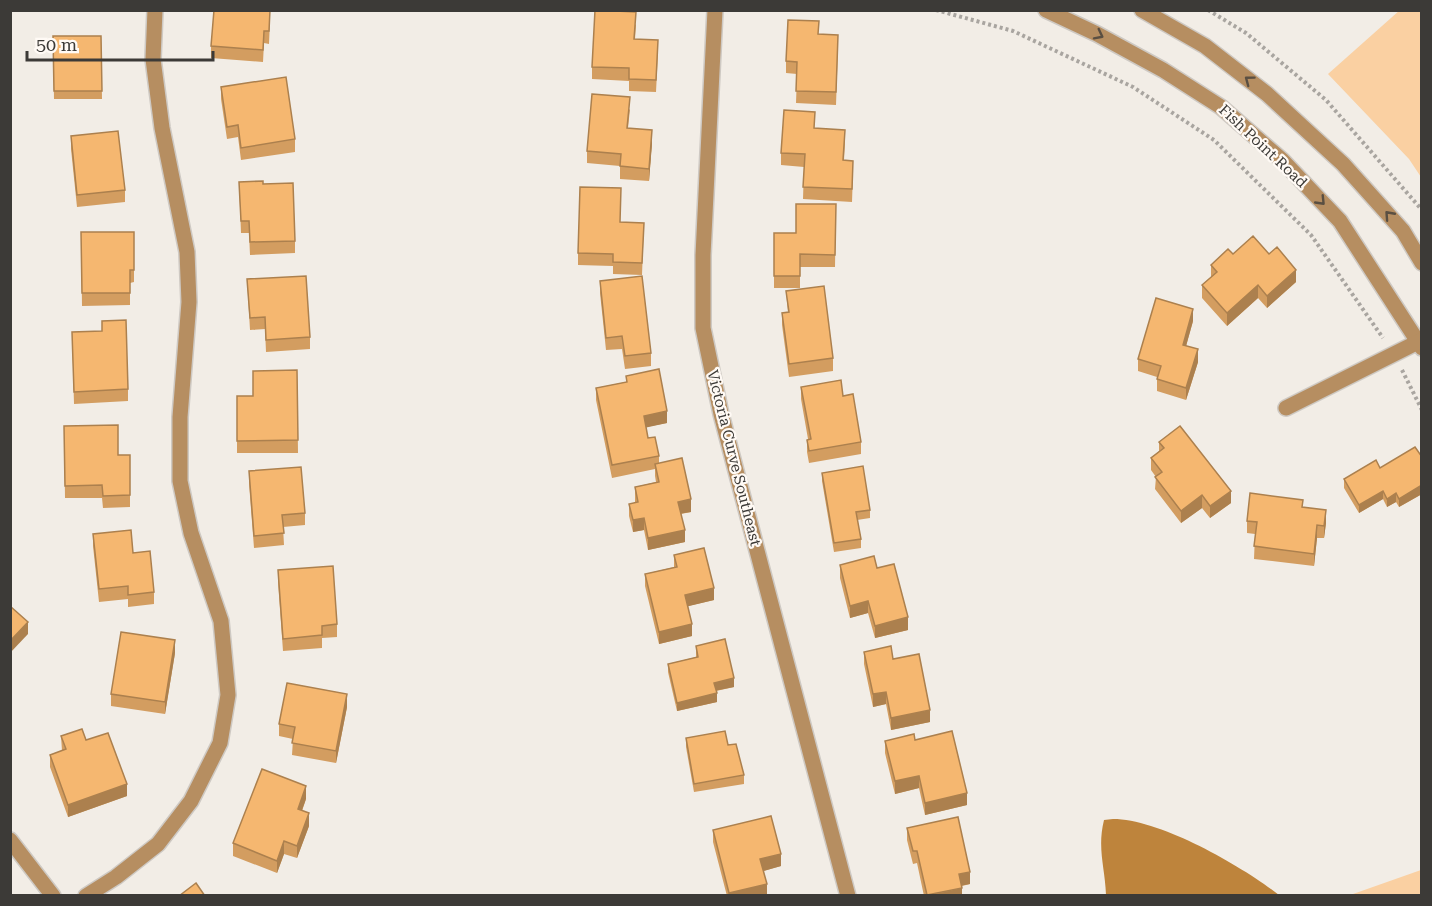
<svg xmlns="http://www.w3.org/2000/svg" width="1432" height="906" font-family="'Roboto Serif',serif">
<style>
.green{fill:#fad0a2}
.water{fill:#be843c}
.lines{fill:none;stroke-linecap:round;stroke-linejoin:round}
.minor-casing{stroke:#cec9c3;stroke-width:18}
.path{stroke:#a9a5a0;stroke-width:4;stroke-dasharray:3 3;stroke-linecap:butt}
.minor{stroke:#b68e61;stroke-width:15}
.wall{fill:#d39d60}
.shaded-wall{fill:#ac804e}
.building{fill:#f5b770;stroke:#ac804e;stroke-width:1.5}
.oneway{stroke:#5a4f42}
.labels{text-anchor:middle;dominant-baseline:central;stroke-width:4.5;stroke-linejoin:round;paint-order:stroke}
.street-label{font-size:15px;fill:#3c3a37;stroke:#fffaf5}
</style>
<rect width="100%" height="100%" fill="#f2ede6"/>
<!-- green -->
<g class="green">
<polygon points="1400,10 1421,11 1421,177 1409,159 1328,74"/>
<polygon points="1421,870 1421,895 1353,895 1353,894"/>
</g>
<!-- water -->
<path class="water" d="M1113 819C1160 819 1242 866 1279 895H1106C1105 867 1097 849 1104 820Z"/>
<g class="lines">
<defs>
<g id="minor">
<polyline points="715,10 703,255 703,328 721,414 848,896"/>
<polyline points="1046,10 1097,34 1163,70 1221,107 1282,160 1340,221 1422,348"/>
<polyline points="1142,10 1205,46 1267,94 1343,164 1403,231 1422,263"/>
<polyline points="1286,408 1422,340"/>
<polyline points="10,840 53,896"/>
<polyline points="86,896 116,877 158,844 191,801 220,743 228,695 221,621 191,533 180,481 180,417 189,302 187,252 162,128 153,59 155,10"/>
</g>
</defs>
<!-- minor casing -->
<use href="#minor" class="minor-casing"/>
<!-- path -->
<g class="path">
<polyline points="936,10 1013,31 1133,87 1214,140 1311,235 1383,338"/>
<polyline points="1208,10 1246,33 1326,100 1422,210"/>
<polyline points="1402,370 1422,410"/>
</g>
<!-- minor -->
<use href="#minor" class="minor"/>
</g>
<!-- wall -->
<g class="wall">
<polygon points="270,21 269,44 264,43 263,62 211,58 211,46"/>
<polygon points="636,24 635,39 658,52 656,92 629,91 629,81 592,79 592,67"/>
<polygon points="819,34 838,47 836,105 796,103 797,74 786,73 786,61"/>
<polygon points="53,36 101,36 102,99 54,99"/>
<polygon points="221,87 295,139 295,152 241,160 238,137 227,139 221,99"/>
<polygon points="630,109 628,128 652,143 649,181 620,179 620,166 587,163 587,151"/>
<polygon points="815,128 845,142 844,160 853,173 852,202 803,199 804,167 781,165 781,153"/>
<polygon points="71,136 125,190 125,202 77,207 71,149"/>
<polygon points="239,182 295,241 295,253 250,255 249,233 241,233"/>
<polygon points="836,204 835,267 800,267 800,288 774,288 774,233 796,233"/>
<polygon points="621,222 644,223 642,275 613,274 613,266 578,265 578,253"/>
<polygon points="81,232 134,232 134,282 130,283 130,305 82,306"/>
<polygon points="1233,254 1269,254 1296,282 1267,308 1258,298 1227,326 1202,298 1202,285 1211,277 1211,265"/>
<polygon points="247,279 310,337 310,349 266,352 265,329 250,330"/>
<polygon points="600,281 651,353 651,366 625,369 622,349 606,350 600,293"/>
<polygon points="786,291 833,358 833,371 789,377 782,325 782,313 788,313"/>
<polygon points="1193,321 1186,346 1198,362 1186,400 1157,391 1157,377 1138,371 1138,359"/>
<polygon points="72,332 128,389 128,401 74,404"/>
<polygon points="297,370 298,453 237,453 237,396 253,396"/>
<polygon points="626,376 667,423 646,427 648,438 659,456 659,463 691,512 681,514 685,542 648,550 644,530 633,532 629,516 629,504 635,503 635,487 656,482 655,476 655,469 612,478 596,400 596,388 626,382"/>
<polygon points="801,387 843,396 861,442 861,454 809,463 807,452 807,440 808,439 801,399"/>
<polygon points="64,426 118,455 130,455 130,507 103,508 102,498 65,498"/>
<polygon points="1159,442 1231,503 1210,518 1202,508 1181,523 1155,489 1156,477 1151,470 1151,458 1159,451"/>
<polygon points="1422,457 1422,494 1399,507 1396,502 1387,507 1383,499 1359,513 1344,488 1344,479 1380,468"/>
<polygon points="249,471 305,513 305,525 283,527 284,545 254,548 249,483"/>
<polygon points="822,473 870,510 870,518 857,520 861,539 861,548 834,552 822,481"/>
<polygon points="1303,508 1326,523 1324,538 1317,538 1314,566 1254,559 1255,534 1247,533 1247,521"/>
<polygon points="93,534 133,553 154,592 154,604 128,607 128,599 99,602 93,546"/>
<polygon points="674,555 714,600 688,606 692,636 659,644 645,586 645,574 674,567"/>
<polygon points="840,565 877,568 908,630 875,638 868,613 850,618 840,578"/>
<polygon points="278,570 337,624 337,637 322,638 322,648 283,651 278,582"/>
<polygon points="696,646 734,687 716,691 717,702 677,711 668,672 668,664 696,657"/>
<polygon points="864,652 930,722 891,730 886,704 873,707 864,664"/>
<polygon points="175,653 165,714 111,706 111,694"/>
<polygon points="347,707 336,763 292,755 293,739 279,736 279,724"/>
<polygon points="61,736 86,740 127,796 68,817 50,767 50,755 62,751"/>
<polygon points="686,738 728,745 744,775 744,784 694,792 686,747"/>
<polygon points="915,740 967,805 925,815 919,788 895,794 885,753 885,741"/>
<polygon points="306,799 302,811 309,826 297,858 284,854 277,873 233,856 233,843"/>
<polygon points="907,828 970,884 962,886 962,896 924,896 917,863 913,864 907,840"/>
<polygon points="713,830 781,866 763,871 767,896 727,896 713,842"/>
</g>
<!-- shaded-wall -->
<g class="shaded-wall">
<polygon points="652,130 652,143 649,181 649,169"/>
<polygon points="1296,270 1296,282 1267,308 1267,296"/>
<polygon points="1258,285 1258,298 1227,326 1227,313"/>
<polygon points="1193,309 1193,321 1183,357 1183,345"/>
<polygon points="1198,349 1198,362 1186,400 1186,388"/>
<polygon points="667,411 667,423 644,428 644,416"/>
<polygon points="1422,485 1422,494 1399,507 1399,499"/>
<polygon points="1231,491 1231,503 1210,518 1210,506"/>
<polygon points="1383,491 1383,499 1359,513 1359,505"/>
<polygon points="1396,493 1396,502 1387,507 1387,499"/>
<polygon points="1202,495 1202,508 1181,523 1181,511"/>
<polygon points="691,499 691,512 678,514 678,502"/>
<polygon points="1326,510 1326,523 1324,538 1324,526"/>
<polygon points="644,518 644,530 633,532 633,520"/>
<polygon points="1317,525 1317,538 1314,566 1314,554"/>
<polygon points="685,530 685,542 648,550 648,538"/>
<polygon points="714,588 714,600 685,607 685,595"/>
<polygon points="868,601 868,613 850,618 850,606"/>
<polygon points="908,617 908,630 875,638 875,626"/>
<polygon points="28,622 28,634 10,653 10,641"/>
<polygon points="692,624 692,636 659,644 659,632"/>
<polygon points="175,640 175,653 165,714 165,702"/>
<polygon points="734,678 734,687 714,691 714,683"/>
<polygon points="886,692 886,704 873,707 873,694"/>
<polygon points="717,693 717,702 677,711 677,703"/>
<polygon points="347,694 347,707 336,763 336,751"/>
<polygon points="930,710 930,722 891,730 891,718"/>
<polygon points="919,776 919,788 895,794 895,781"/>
<polygon points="127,784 127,796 68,817 68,805"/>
<polygon points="306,786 306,799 298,821 298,809"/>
<polygon points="967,793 967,805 925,815 925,803"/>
<polygon points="309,813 309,826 297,858 297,846"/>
<polygon points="284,841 284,854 277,873 277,861"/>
<polygon points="781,854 781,866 760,872 760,859"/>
<polygon points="970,872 970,884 959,886 959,874"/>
<polygon points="767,884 767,896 729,896 729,893"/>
<polygon points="962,888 962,896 927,896"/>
</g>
<!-- building -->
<g class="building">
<polygon points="214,10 270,10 269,31 264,31 263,50 211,46"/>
<polygon points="595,10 636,12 634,39 658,40 656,80 629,79 629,68 592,67"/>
<polygon points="788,20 819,21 818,34 838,35 836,92 796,91 797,62 786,61"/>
<polygon points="53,36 101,36 102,91 54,91"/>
<polygon points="286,77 295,139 241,148 238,125 227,127 221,87"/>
<polygon points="592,94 630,97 627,128 652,130 649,169 620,166 621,154 587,151"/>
<polygon points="784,110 815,112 814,128 845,130 843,160 853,161 852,189 803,187 805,154 781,153"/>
<polygon points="118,131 125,190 77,195 71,136"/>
<polygon points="263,181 263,184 293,183 295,241 250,242 249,221 241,221 239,182"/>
<polygon points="580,187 621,188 620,222 644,223 642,263 613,262 613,254 578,253"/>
<polygon points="796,204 836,204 835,255 800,254 800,276 774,276 774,233 796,233"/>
<polygon points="81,232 134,232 134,270 130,270 130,293 82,293"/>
<polygon points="1253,236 1269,254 1277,247 1296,270 1267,296 1258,285 1227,313 1202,285 1217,272 1211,265 1228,249 1233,254"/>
<polygon points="306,276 310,337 266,340 265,317 250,318 247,279"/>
<polygon points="642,276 651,353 625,356 622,336 606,338 600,281"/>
<polygon points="824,286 833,358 789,364 782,313 789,312 786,291"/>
<polygon points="1156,298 1193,309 1183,345 1198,349 1186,388 1157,379 1161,366 1138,359"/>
<polygon points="126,320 128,389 74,392 72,332 102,331 102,321"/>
<polygon points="659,369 667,411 644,416 648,438 655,437 659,456 612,465 596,388 627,382 626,376"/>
<polygon points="297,370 298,440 237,441 237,396 253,396 253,371"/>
<polygon points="841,380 843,396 853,394 861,442 809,451 807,440 811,439 801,387"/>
<polygon points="118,425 118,455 130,455 130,495 103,496 102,485 65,486 64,426"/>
<polygon points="1180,426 1231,491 1210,506 1202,495 1181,511 1155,477 1162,472 1151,458 1164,448 1159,442"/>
<polygon points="1415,447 1422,457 1422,485 1399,499 1396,493 1387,499 1383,491 1359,505 1344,479 1376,460 1380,468"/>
<polygon points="682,458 691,499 678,502 685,530 648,538 644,518 633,520 629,504 638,502 635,487 659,482 655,464"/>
<polygon points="863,466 870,510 856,512 861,539 834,543 822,473"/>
<polygon points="301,467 305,513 282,515 284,533 254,536 249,471"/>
<polygon points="1250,493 1303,500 1302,507 1326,510 1324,526 1317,525 1314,554 1254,546 1257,522 1247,521"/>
<polygon points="131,530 133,553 150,551 154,592 128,595 128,586 99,589 93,534"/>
<polygon points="704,548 714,588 685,595 692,624 659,632 645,574 677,567 674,555"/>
<polygon points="874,556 877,568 894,564 908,617 875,626 868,601 850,606 840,565"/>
<polygon points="333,566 337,624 322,626 322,635 283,639 278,570"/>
<polygon points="10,606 28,622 10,641"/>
<polygon points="121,632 175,640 165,702 111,694"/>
<polygon points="725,639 734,678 714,683 717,693 677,703 668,664 698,657 696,646"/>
<polygon points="891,646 893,659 919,654 930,710 891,718 886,692 873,694 864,652"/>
<polygon points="287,683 347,694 336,751 292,743 295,727 279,724"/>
<polygon points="82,729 86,740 108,733 127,784 68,805 50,755 66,749 61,736"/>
<polygon points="725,731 728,745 736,744 744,775 694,784 686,738"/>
<polygon points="952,731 967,793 925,803 919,776 895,781 885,741 914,734 915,740"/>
<polygon points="262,769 306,786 298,809 309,813 297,846 284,841 277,861 233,843"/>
<polygon points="771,816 781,854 760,859 767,884 729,893 713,830"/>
<polygon points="958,817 970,872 959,874 962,888 927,895 917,851 913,851 907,828"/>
<polygon points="196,883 205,896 179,896"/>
</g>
<!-- one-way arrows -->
<defs><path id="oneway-chevron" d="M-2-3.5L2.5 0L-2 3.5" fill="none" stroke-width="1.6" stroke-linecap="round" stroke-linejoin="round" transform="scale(1.5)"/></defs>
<g class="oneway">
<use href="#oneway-chevron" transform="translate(1099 35) rotate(27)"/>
<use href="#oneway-chevron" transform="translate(1249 80) rotate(-143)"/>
<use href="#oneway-chevron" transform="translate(1321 201) rotate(46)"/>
<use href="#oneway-chevron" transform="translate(1389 215) rotate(-132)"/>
</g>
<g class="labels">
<!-- street labels -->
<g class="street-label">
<text transform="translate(1263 146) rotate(43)">Fish Point Road</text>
<text transform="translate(734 458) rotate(76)">Victoria Curve Southeast</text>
</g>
</g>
<!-- border -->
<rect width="1432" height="906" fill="none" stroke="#3c3a37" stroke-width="24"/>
<!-- scale -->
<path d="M27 51v9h186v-9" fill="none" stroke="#3c3a37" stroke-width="3"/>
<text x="36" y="51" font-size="18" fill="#3c3a37" stroke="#fffaf5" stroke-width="4.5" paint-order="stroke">50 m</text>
</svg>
